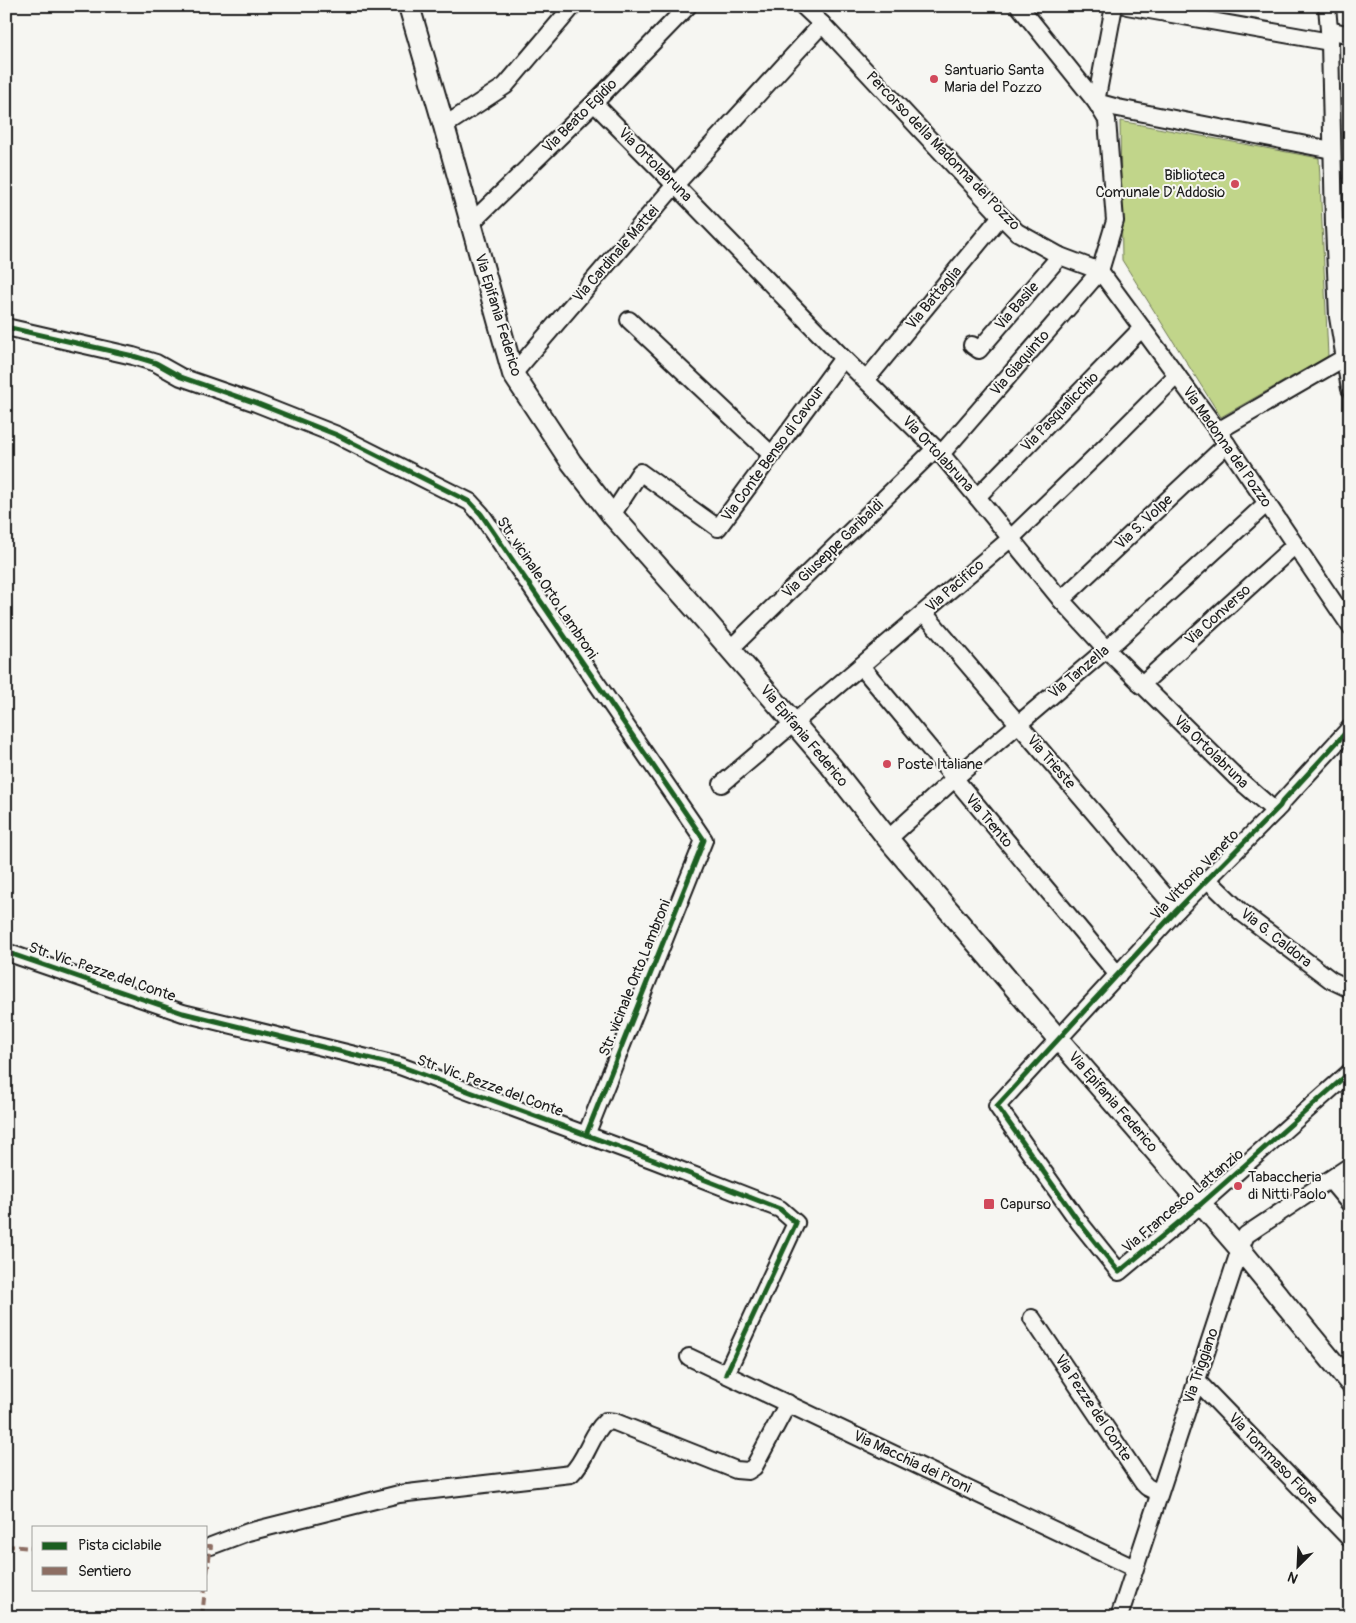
<svg xmlns="http://www.w3.org/2000/svg" width="1356" height="1623" font-family="Pangolin,sans-serif">
<style>
.green{fill:#c1d58a;stroke:#6e7853}
.lines{fill:none;stroke-linecap:round;stroke-linejoin:round}
.minor-casing{stroke:#1c1c1c;stroke-width:20}
.major-casing{stroke:#1c1c1c;stroke-width:24}
.minor{stroke:#f6f6f2;stroke-width:16}
.major{stroke:#f6f6f2;stroke-width:20}
.quiet{stroke:#8d6e63;stroke-width:4;stroke-dasharray:8 4;stroke-linecap:butt}
.cycleway-casing{stroke:#f6f6f2;stroke-width:8}
.cycleway{stroke:#1b5e20;stroke-width:5}
.poi-dot{fill:#d1495b;stroke:#f6f6f2;stroke-width:2}
.labels{text-anchor:middle;dominant-baseline:central;stroke-width:4;stroke-linejoin:round;paint-order:stroke}
.poi-label{font-size:15px;fill:#1c1c1c;stroke:#f6f6f2;text-anchor:start}
.street-label{font-size:15px;fill:#1c1c1c;stroke:#f6f6f2}
</style>
<rect width="100%" height="100%" fill="#f6f6f2"/>
<filter id="ink" filterUnits="userSpaceOnUse"><feTurbulence type="fractalNoise" baseFrequency=".02" numOctaves="2"/><feDisplacementMap in="SourceGraphic" scale="10" xChannelSelector="R" yChannelSelector="G"/><feConvolveMatrix kernelMatrix="1 2 1 2 8 2 1 2 1" color-interpolation-filters="sRGB"/></filter>
<g filter="url(#ink)">
<!-- green -->
<polygon class="green" points="1120,121 1319,158 1328,356 1221,417 1122,260"/>
<g class="lines">
<defs>
<g id="minor">
<polyline points="803,6 822,24 1001,216 1017,232 1060,256 1100,271"/>
<polyline points="1114,6 1096,102 1118,108 1332,150"/>
<polyline points="1127,6 1330,42"/>
<polyline points="1327,6 1330,42 1334,225 1338,317 1350,389"/>
<polyline points="1329,30 1350,35"/>
<polyline points="594,103 675,185 843,358 941,454 977,497 1061,600 1106,649 1237,778 1275,811"/>
<polyline points="444,126 505,86 573,6"/>
<polyline points="471,223 594,103 688,6"/>
<polyline points="1334,225 1350,231"/>
<polyline points="1100,271 1218,431 1350,626"/>
<polyline points="629,320 772,455"/>
<polyline points="6,327 133,356 156,363 181,377 256,403 337,435 470,502 481,514 704,840 586,1135"/>
<polyline points="972,345 979,350 1060,256"/>
<polyline points="513,374 675,185 822,24"/>
<polyline points="866,380 1001,216"/>
<polyline points="1218,431 1344,358"/>
<polyline points="941,454 1100,271 1115,221 1107,120 1096,102 1019,6"/>
<polyline points="977,497 1142,328"/>
<polyline points="612,515 640,472 718,528 843,358"/>
<polyline points="1061,600 1227,444"/>
<polyline points="924,613 1177,910"/>
<polyline points="730,649 935,449"/>
<polyline points="861,666 1118,975"/>
<polyline points="1141,685 1295,545"/>
<polyline points="1350,728 1282,802 1280,806 1177,910 997,1106 1079,1222 1119,1272 1201,1204 1350,1072"/>
<polyline points="722,784 1010,539 1102,450 1177,375"/>
<polyline points="888,839 954,779 1117,640 1267,503"/>
<polyline points="1208,880 1241,912 1331,980 1350,989"/>
<polyline points="6,952 183,1013 400,1066 654,1160 780,1209 796,1223 726,1374"/>
<polyline points="1330,1180 1350,1204"/>
<polyline points="1032,1318 1143,1483 1147,1487 1159,1493"/>
<polyline points="689,1357 1134,1568"/>
<polyline points="1196,1380 1350,1539"/>
<path d="M211 1546 248 1532 399 1494 571 1474C587 1459 590 1435 606 1421L615 1422 736 1470 748 1471 754 1467 788 1403"/>
<polyline points="1119,1617 1240,1249 1246,1235 1350,1166"/>
</g>
<polyline id="major" points="409,6 444,126 513,374 571,462 612,515 706,621 830,765 888,839 1059,1040 1240,1249 1350,1383"/>
</defs>
<!-- minor casing -->
<use href="#minor" class="minor-casing"/>
<!-- major casing -->
<use href="#major" class="major-casing"/>
<!-- minor -->
<use href="#minor" class="minor"/>
<!-- major -->
<use href="#major" class="major"/>
<!-- quiet -->
<g class="quiet">
<polyline points="6,1546 34,1548"/>
<polyline points="206,1546 211,1546 206,1579"/>
<polyline points="202,1617 205,1589"/>
</g>
<defs>
<g id="cycleway">
<polyline points="6,327 133,356 156,363 181,377 256,403 337,435 470,502 481,514 704,840 586,1135"/>
<polyline points="1350,728 1282,802 1280,806 1177,910 997,1106 1079,1222 1119,1272 1201,1204 1350,1072"/>
<polyline points="6,952 183,1013 400,1066 654,1160 780,1209 796,1223 726,1374"/>
</g>
</defs>
<!-- cycleway casing -->
<use href="#cycleway" class="cycleway-casing"/>
<!-- cycleway -->
<use href="#cycleway" class="cycleway"/>
</g>
</g>
<!-- markers -->
<g class="poi-dot">
<circle cx="934" cy="79" r="5"/>
<circle cx="1235" cy="184" r="5"/>
<circle cx="887" cy="764" r="5"/>
<circle cx="1238" cy="1186" r="5"/>
<rect x="983" y="1198" width="12" height="12" rx="2.5"/>
</g>
<g class="labels">
<!-- poi labels -->
<g class="poi-label">
<text x="944" y="70">Santuario Santa<tspan x="944" dy="17">Maria del Pozzo</tspan></text>
<text x="1225" y="175" text-anchor="end">Biblioteca<tspan x="1225" dy="17">Comunale D'Addosio</tspan></text>
<text x="897" y="764">Poste Italiane</text>
<text x="1248" y="1177">Tabaccheria<tspan x="1248" dy="17">di Nitti Paolo</tspan></text>
<text x="1000" y="1204">Capurso</text>
</g>
<!-- street labels -->
<g class="street-label">
<text transform="translate(580 116) rotate(-45)">Via Beato Egidio</text>
<text transform="translate(943 151) rotate(46)">Percorso della Madonna del Pozzo</text>
<text transform="translate(655 165) rotate(45)">Via Ortolabruna</text>
<text transform="translate(616 254) rotate(-49)">Via Cardinale Mattei</text>
<text transform="translate(934 298) rotate(-50)">Via Battaglia</text>
<text transform="translate(1017 306) rotate(-49)">Via Basile</text>
<text transform="translate(498 315) rotate(73)">Via Epifania Federico</text>
<text transform="translate(1020 363) rotate(-49)">Via Giaquinto</text>
<text transform="translate(1060 412) rotate(-46)">Via Pasqualicchio</text>
<text transform="translate(1227 447) rotate(55)">Via Madonna del Pozzo</text>
<text transform="translate(773 454) rotate(-54)">Via Conte Benso di Cavour</text>
<text transform="translate(938 454) rotate(47)">Via Ortolabruna</text>
<text transform="translate(1144 522) rotate(-43)">Via S. Volpe</text>
<text transform="translate(833 549) rotate(-44)">Via Giuseppe Garibaldi</text>
<text transform="translate(955 586) rotate(-41)">Via Pacifico</text>
<text transform="translate(547 588) rotate(56)">Str. vicinale Orto Lambroni</text>
<text transform="translate(1218 615) rotate(-42)">Via Converso</text>
<text transform="translate(1079 672) rotate(-40)">Via Tanzella</text>
<text transform="translate(804 736) rotate(50)">Via Epifania Federico</text>
<text transform="translate(1211 752) rotate(44)">Via Ortolabruna</text>
<text transform="translate(1051 762) rotate(49)">Via Trieste</text>
<text transform="translate(989 821) rotate(50)">Via Trento</text>
<text transform="translate(1195 875) rotate(-46)">Via Vittorio Veneto</text>
<text transform="translate(1276 938) rotate(38)">Via G. Caldora</text>
<text transform="translate(102 972) rotate(19)">Str. Vic. Pezze del Conte</text>
<text transform="translate(635 978) rotate(-68)">Str. vicinale Orto Lambroni</text>
<text transform="translate(490 1086) rotate(20)">Str. Vic. Pezze del Conte</text>
<text transform="translate(1113 1102) rotate(49)">Via Epifania Federico</text>
<text transform="translate(1183 1201) rotate(-40)">Via Francesco Lattanzio</text>
<text transform="translate(1201 1366) rotate(-71)">Via Triggiano</text>
<text transform="translate(1093 1408) rotate(56)">Via Pezze del Conte</text>
<text transform="translate(1273 1459) rotate(46)">Via Tommaso Fiore</text>
<text transform="translate(912 1462) rotate(25)">Via Macchia dei Proni</text>
</g>
</g>
<!-- margin -->
<rect width="1356" height="1623" fill="none" stroke="#f6f6f2" stroke-width="25"/>
<rect x="12" y="12" width="1331" height="1598" fill="none" stroke="#1c1c1c" stroke-width="2" filter="url(#ink)"/>
<!-- legend -->
<rect x="32" y="1526" width="175" height="65" fill="#f6f6f2" stroke="#9f9f9c"/>
<rect x="42" y="1542" width="25" height="8" fill="#1b5e20" stroke="#9f9f9c"/>
<text x="78" y="1550" font-size="15" fill="#1c1c1c">Pista ciclabile</text>
<rect x="42" y="1567" width="25" height="8" fill="#8d6e63" stroke="#9f9f9c"/>
<text x="78" y="1576" font-size="15" fill="#1c1c1c">Sentiero</text>
<!-- north arrow -->
<g transform="translate(1298 1566) rotate(204)" stroke="#f6f6f2" stroke-width="4" paint-order="stroke">
<path d="M0-4L9 19L0 12L-9 19Z" fill="#1c1c1c"/>
<text y="-8" font-size="14" font-weight="bold" text-anchor="middle" fill="#1c1c1c">N</text>
</g>
</svg>
